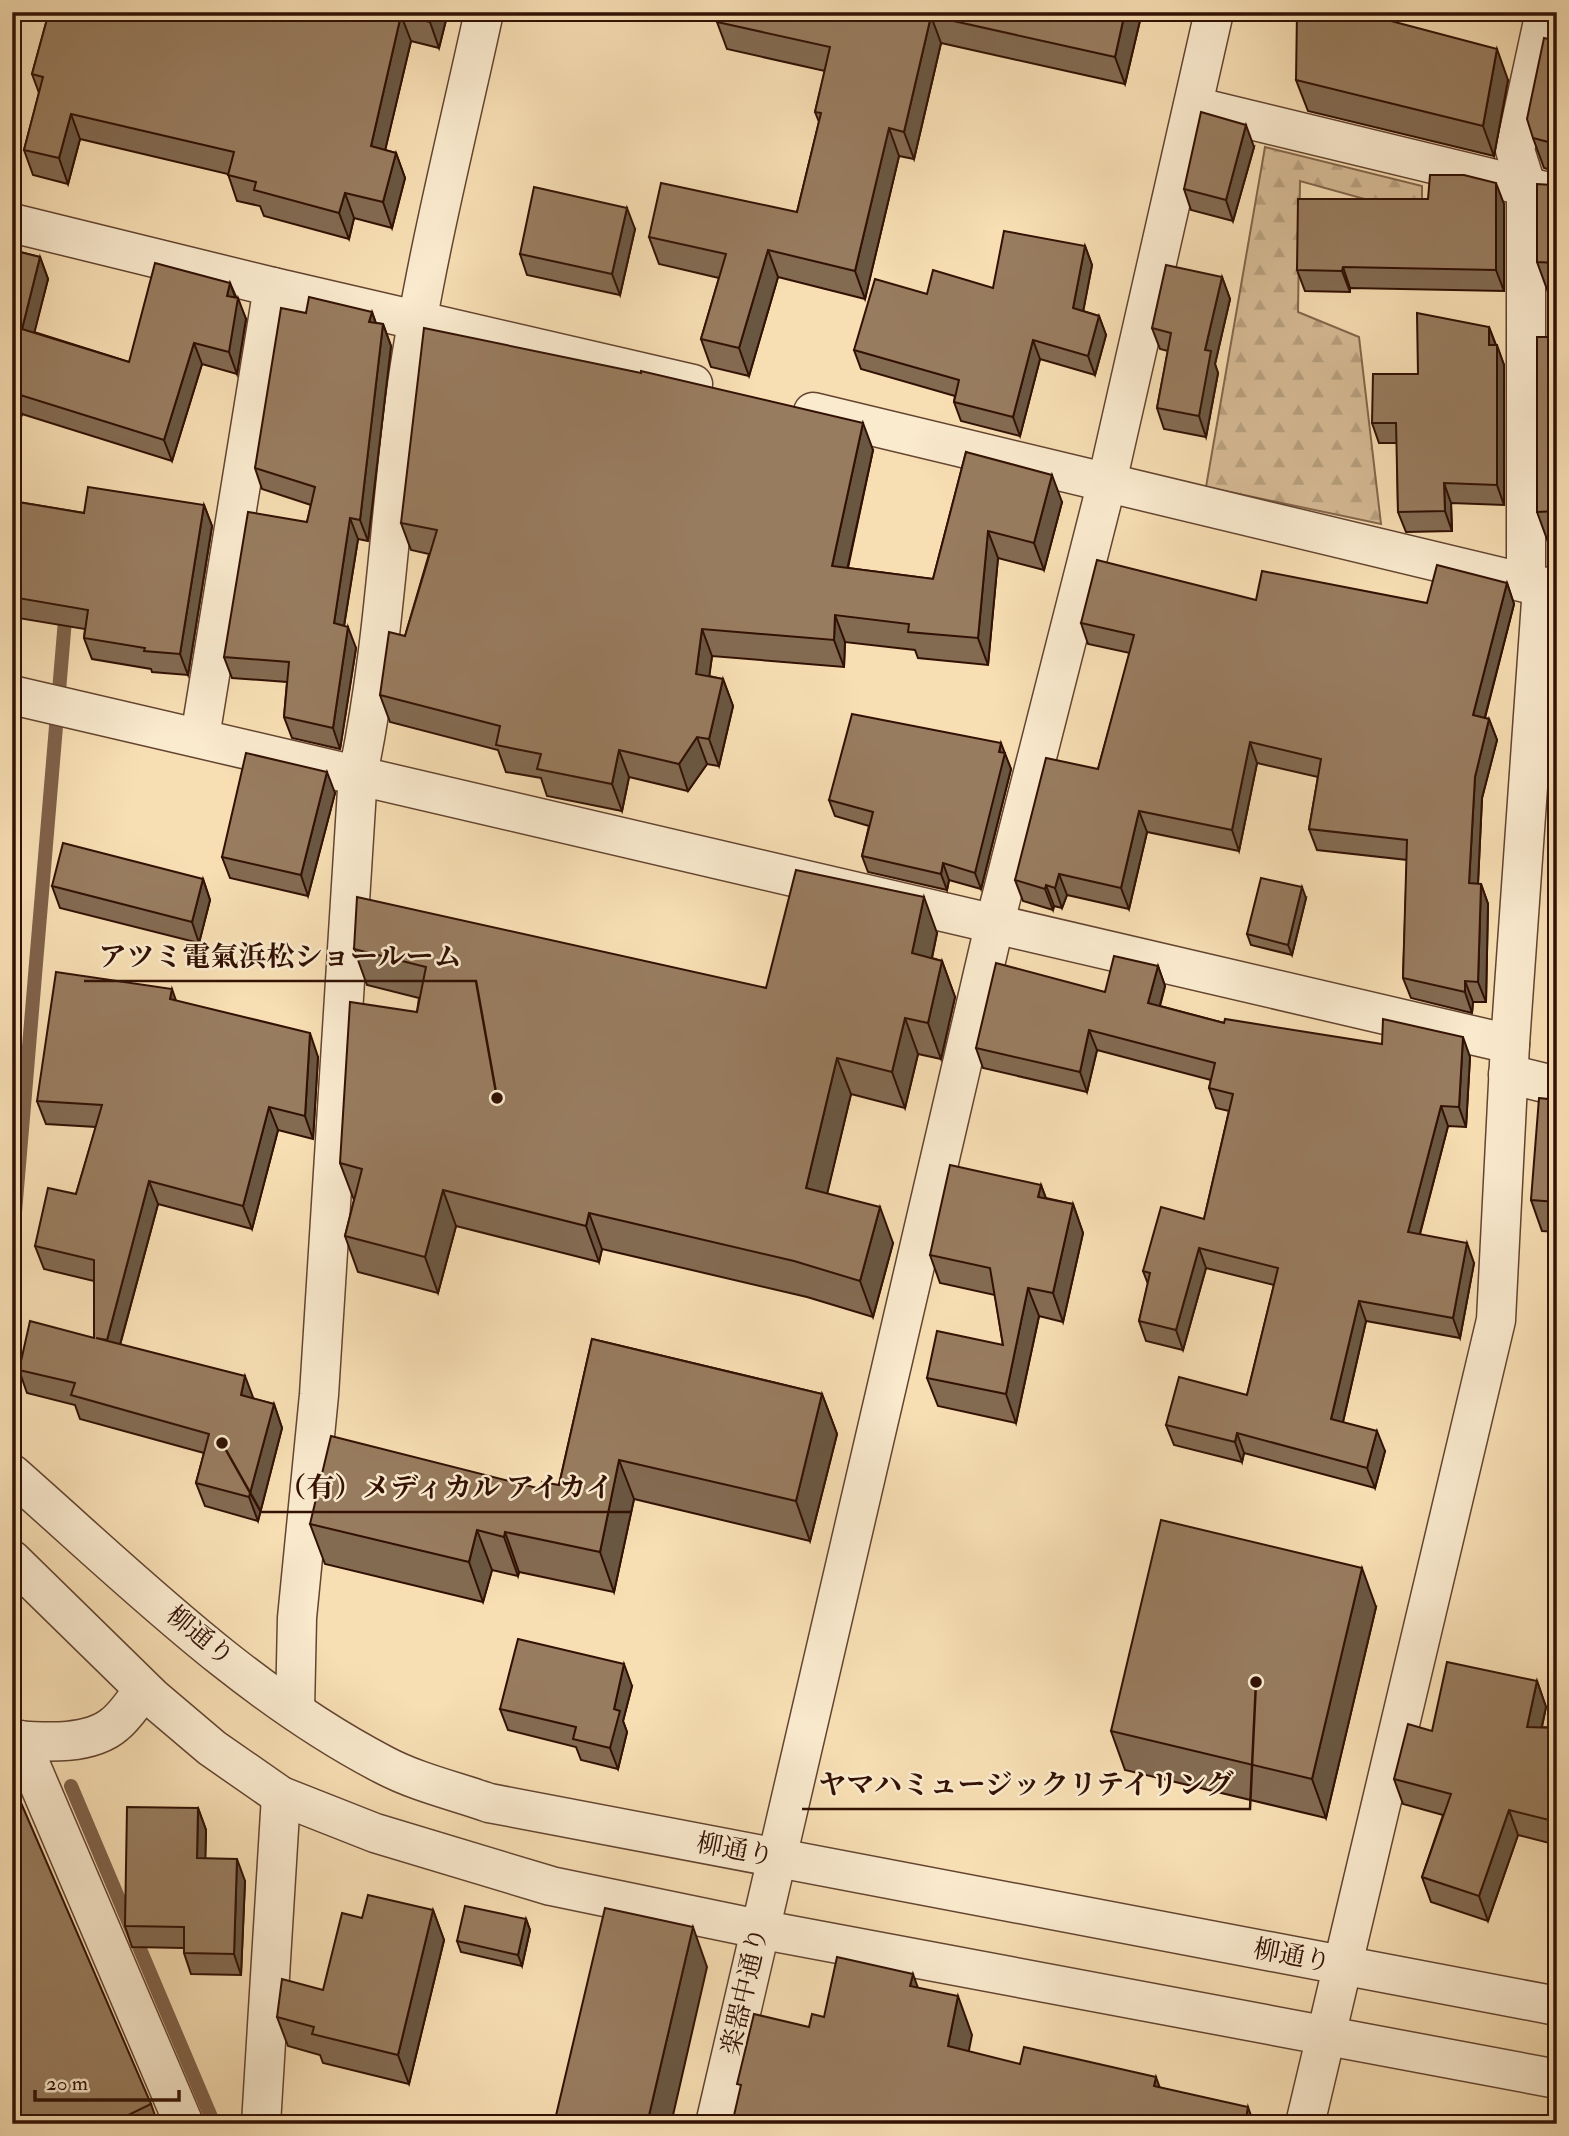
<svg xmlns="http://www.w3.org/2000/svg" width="1569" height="2136" font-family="'IM FELL Double Pica','Noto Serif JP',serif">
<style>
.forest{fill:url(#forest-firs);stroke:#84664c;stroke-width:2}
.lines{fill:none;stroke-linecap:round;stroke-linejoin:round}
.stream{stroke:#80624a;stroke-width:14}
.minor-casing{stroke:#634430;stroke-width:41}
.tertiary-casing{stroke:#634430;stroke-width:41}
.minor{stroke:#faeace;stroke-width:38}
.tertiary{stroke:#faeace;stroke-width:38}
.wall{fill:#836b52;stroke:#321104;stroke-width:2}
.shaded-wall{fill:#6a5742;stroke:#321104;stroke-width:2}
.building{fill:#987c5f;stroke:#321104;stroke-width:2}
.labels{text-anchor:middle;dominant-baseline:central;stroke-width:5;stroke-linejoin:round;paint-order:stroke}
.street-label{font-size:26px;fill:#321104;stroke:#faeace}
.leader{fill:none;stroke:#321104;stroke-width:2.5}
.callout-dot{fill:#321104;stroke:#faeace;stroke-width:2.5}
.callout-label{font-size:28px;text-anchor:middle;font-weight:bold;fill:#321104;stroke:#faeace;stroke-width:5;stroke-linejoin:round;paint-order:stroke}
</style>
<defs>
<pattern id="forest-firs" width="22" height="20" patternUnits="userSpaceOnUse" patternTransform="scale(1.75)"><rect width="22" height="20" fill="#d6bb95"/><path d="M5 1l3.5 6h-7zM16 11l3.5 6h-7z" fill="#b8a07f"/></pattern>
</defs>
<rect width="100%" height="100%" fill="#f7deb3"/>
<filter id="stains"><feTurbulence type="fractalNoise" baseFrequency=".00286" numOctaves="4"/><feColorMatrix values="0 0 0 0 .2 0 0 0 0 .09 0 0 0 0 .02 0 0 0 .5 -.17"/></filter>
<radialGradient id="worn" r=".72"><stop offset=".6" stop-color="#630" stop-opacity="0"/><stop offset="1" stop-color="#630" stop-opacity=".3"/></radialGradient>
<!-- forest -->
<polygon class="forest" points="1265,147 1422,186 1422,215 1300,181 1298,312 1359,337 1381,524 1206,487"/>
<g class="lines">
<!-- stream -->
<g class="stream">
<polyline points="12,1248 66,608"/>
<polyline points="71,1786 214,2124"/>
</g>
<defs>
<g id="minor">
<polyline points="1193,106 1557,194"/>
<polyline points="12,223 273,287 693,384"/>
<polyline points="813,412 1542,587 1557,586"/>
<polyline points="1526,582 1526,185 1515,150 1545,12"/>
<polyline points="12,695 1510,1044"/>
<polyline points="200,737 273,287"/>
<polyline points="1508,1074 1557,1086"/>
<path d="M295 1710 297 1618 319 1395 358 774C385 646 389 515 407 385 425 260 457 136 484 12"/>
<path d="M12 1740C43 1742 90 1746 115 1724 126 1715 135 1701 143 1690"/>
<polyline points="20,1740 184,2124"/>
<polyline points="261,2124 281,1796"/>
<polyline points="715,2124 995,922 1107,482 1214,12"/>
<polyline points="1305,2124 1496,1320 1510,1044 1542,587"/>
</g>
<g id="tertiary">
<path d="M12 1474C129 1577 245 1693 384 1765 416 1782 455 1791 489 1803L1557 2006"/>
<polyline points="12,1560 153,1698 212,1748 281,1796 375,1833 551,1886 759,1929 1557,2079"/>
</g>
</defs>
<!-- minor casing -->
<use href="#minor" class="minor-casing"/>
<!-- tertiary casing -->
<use href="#tertiary" class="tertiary-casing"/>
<!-- minor -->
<use href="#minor" class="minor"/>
<!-- tertiary -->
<use href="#tertiary" class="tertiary"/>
</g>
<!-- wall -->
<g class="wall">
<polygon points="49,12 448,12 439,48 411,41 385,150 396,153 405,178 392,228 354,218 349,239 264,216 260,206 237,201 228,174 80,139 68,184 33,175 24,150 39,93 32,74"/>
<polygon points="719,12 1142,12 1125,84 941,43 914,159 899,156 865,299 778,277 749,376 711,367 701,339 719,278 659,264 649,237 797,212 819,122 815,112 825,71 727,49 717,22"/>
<polygon points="1557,41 1557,172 1544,168 1533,138"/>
<polygon points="1296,80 1508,80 1494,156 1308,111"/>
<polygon points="1254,147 1233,221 1191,210 1184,189"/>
<polygon points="1557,182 1557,292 1548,292 1537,262 1553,185"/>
<polygon points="1428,199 1504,204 1504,291 1350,288 1350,292 1305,291 1297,270"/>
<polygon points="635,229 620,295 527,275 520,254"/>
<polygon points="1085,246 1092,265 1083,311 1099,316 1106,335 1095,375 1040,359 1020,436 961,421 954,402 955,396 861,369 854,350 927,294 993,288"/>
<polygon points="12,250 40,257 48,279 34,332 129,362 230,283 246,319 237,374 202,364 172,461 22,414 17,429 12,428"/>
<polygon points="1222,277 1230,299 1215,364 1218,373 1206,437 1164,429 1157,408 1168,351 1160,349 1152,328"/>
<polygon points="372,312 376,323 383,324 391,346 368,541 358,539 344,626 356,648 340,749 292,738 284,717 287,682 232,678 224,657 307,522 311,505 262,489 255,468 306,313"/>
<polygon points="1489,327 1504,365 1504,505 1451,503 1452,531 1406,532 1398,512 1397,443 1379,443 1372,423 1418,374"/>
<polygon points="1557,337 1557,541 1548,542 1537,512"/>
<polygon points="873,450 848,568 933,579 966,452 1062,502 1044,570 998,558 988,665 918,658 915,650 845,642 844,667 712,656 709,676 723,679 733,706 719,766 707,764 688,791 629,777 622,811 547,796 541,778 506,772 498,750 390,722 380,695 405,636 429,554 411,550 401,523"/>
<polygon points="12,501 84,513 204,505 212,526 188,675 152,672 151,669 92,659 84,638 85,629 12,617"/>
<polygon points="1507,583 1514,604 1485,718 1489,719 1497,740 1482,798 1478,884 1481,884 1488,904 1486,1002 1473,1002 1472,1013 1411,998 1403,978 1407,860 1317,850 1309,829 1318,777 1257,763 1239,851 1147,832 1129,909 1067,895 1062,908 1054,906 1053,910 1023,901 1015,880 1098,769 1130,653 1088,644 1081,623 1256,600 1427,603"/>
<polygon points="1004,753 1011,769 981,889 949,880 947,890 868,872 862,856 869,826 835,816 829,800"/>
<polygon points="335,793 308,896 230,878 222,857"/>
<polygon points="203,879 210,900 199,943 60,908 52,886"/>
<polygon points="1306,898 1292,955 1251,945 1247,934"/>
<polygon points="937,933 932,958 942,961 955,997 941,1059 918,1054 905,1108 851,1094 827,1193 893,1243 873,1317 807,1297 602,1249 599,1262 456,1226 438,1293 358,1272 345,1236 354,1200 340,1163 417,1012 419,998 367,985 354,949 766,988"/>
<polygon points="1158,966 1165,986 1160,1006 1224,1023 1470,1057 1466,1127 1448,1126 1420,1234 1474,1263 1460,1338 1366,1321 1343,1422 1385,1451 1375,1488 1244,1453 1242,1462 1174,1445 1166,1425 1247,1395 1274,1285 1206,1268 1183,1350 1146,1341 1139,1321 1148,1284 1143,1271 1204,1219 1229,1111 1216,1108 1209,1088 1211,1080 1097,1050 1087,1092 983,1068 976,1048 1105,992"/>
<polygon points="176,1001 318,1057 313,1139 278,1130 252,1229 158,1204 120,1345 254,1399 274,1404 282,1428 258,1521 205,1506 196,1483 204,1453 80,1419 75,1405 27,1393 19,1370 94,1338 94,1281 44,1269 35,1246 76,1194 96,1127 46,1124 37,1101"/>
<polygon points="1557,1100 1557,1232 1542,1231 1531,1200"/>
<polygon points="1041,1185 1046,1198 1073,1204 1083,1233 1063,1322 1039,1316 1016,1423 938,1406 927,1378 1003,1345 995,1295 940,1283 930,1255"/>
<polygon points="1557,1317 1557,1432 1548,1409"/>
<polygon points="592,1339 822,1394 837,1434 810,1541 634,1499 614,1592 519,1572 518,1576 492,1570 483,1602 325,1564 310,1524 541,1489 559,1485"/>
<polygon points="1376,1607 1326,1818 1125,1770 1111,1731"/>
<polygon points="1537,1681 1546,1707 1542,1727 1557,1728 1557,1845 1518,1835 1488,1921 1431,1902 1422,1877 1443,1815 1403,1804 1394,1779 1432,1731"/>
<polygon points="632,1686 623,1721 627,1732 618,1769 581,1760 576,1747 508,1730 500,1709"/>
<polygon points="198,1808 206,1830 205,1858 245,1881 241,1975 191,1974 184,1953 184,1948 132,1947 125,1926"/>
<polygon points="433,1910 444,1940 409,2084 323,2063 320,2055 288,2046 277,2017 323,1990 362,1918"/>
<polygon points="526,1919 530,1930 522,1966 461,1952 457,1941"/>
<polygon points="151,2104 158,2124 12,2124"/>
</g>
<!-- shaded-wall -->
<g class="shaded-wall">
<polygon points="432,12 448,12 439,48 430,22"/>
<polygon points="1125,12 1142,12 1125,84 1115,57"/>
<polygon points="401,15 411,41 380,172 371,146"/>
<polygon points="931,16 941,43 914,159 904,132"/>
<polygon points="1497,49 1508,80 1494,156 1483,126"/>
<polygon points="71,114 80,139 68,184 59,158"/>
<polygon points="1246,125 1254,147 1233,221 1226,200"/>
<polygon points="889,128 899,156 865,299 855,271"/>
<polygon points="396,153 405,178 392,228 383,202"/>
<polygon points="1496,183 1504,204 1504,291 1496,270"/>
<polygon points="345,193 354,218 349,239 339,213"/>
<polygon points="627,208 635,229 620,295 612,274"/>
<polygon points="1085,246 1092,265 1080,328 1073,308"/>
<polygon points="768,250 778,277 749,376 739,348"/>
<polygon points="40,257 48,279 30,350 22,329"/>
<polygon points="1343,267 1350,288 1350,292 1342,271"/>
<polygon points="1222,277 1230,299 1215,364 1218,373 1206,437 1199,416 1205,350"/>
<polygon points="230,283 237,302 238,298 246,319 237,374 229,352 227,296"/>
<polygon points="372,312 379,333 369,322"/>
<polygon points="1099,316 1106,335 1095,375 1088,356"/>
<polygon points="383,324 391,346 368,541 360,520"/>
<polygon points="1489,327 1496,346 1489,345"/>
<polygon points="1033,340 1040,359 1020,436 1013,417"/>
<polygon points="194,343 202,364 172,461 164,440"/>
<polygon points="1497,345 1504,365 1504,505 1497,485"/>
<polygon points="14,393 22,414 17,429 12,416 12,399"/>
<polygon points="863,423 873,450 842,593 832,566"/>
<polygon points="1052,475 1062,502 1044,570 1034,543"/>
<polygon points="1444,483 1451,503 1452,531 1445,511"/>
<polygon points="204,505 212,526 188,675 180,654"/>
<polygon points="350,518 358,539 341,644 334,623"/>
<polygon points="988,531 998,558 988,665 978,638"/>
<polygon points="1507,583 1514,604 1480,736 1473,715"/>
<polygon points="835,615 845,642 844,667 834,640"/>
<polygon points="348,627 356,648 340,749 333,728"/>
<polygon points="702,629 712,656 706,701 696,674"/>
<polygon points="723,679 733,706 719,766 709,739"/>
<polygon points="1489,719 1497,740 1482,798 1477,904 1469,883 1475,777"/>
<polygon points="697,737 707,764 688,791 679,764"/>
<polygon points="1250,742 1257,763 1239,851 1232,830"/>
<polygon points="1001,743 1011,769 981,889 975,873"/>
<polygon points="619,750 629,777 622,811 612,784"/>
<polygon points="327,772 335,793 308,896 301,875"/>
<polygon points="1139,811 1147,832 1129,909 1121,888"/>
<polygon points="943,863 949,880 947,890 941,874"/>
<polygon points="1059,874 1067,895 1062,908 1055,888"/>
<polygon points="203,879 210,900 199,943 192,922"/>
<polygon points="1481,884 1488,904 1486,1002 1478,982"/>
<polygon points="1046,885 1054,906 1053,910 1045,889"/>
<polygon points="1302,887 1306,898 1292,955 1288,945"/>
<polygon points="924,897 937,933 925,989 912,953"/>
<polygon points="942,961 955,997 941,1059 928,1023"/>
<polygon points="1158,966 1165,986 1155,1023 1148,1003"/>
<polygon points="1465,981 1473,1002 1472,1013 1465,992"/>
<polygon points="172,989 180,1012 170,999"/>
<polygon points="905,1018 918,1054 905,1108 892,1072"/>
<polygon points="1089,1030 1097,1050 1087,1092 1080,1072"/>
<polygon points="310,1033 318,1057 313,1139 305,1116"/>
<polygon points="1463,1037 1470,1057 1466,1127 1459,1107"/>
<polygon points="837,1058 851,1094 820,1224 806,1188"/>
<polygon points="1441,1106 1448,1126 1415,1252 1408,1232"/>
<polygon points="269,1107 278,1130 252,1229 243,1206"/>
<polygon points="149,1181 158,1204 115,1363 107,1340"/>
<polygon points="1041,1185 1051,1213 1038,1197"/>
<polygon points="443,1190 456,1226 438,1293 425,1257"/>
<polygon points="1073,1204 1083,1233 1063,1322 1053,1293"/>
<polygon points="880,1207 893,1243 873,1317 860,1281"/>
<polygon points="589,1213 602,1249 599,1262 586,1226"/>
<polygon points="1467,1243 1474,1263 1460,1338 1453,1318"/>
<polygon points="1199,1248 1206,1268 1183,1350 1176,1330"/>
<polygon points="1028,1288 1039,1316 1016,1423 1006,1394"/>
<polygon points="1359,1301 1366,1321 1339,1439 1331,1419"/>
<polygon points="245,1376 254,1400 241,1395"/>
<polygon points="822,1394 837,1434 810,1541 796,1501"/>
<polygon points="274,1404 282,1428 258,1521 249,1497"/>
<polygon points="1377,1431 1385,1451 1375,1488 1367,1468"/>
<polygon points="1237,1433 1244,1453 1242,1462 1235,1442"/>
<polygon points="619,1460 634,1499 614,1592 600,1552"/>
<polygon points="477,1530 492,1570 483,1602 469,1562"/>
<polygon points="505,1532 519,1572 518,1576 504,1537"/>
<polygon points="1362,1568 1376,1607 1326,1818 1312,1779"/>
<polygon points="624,1664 632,1686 623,1721 627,1732 618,1769 610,1748 614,1709"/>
<polygon points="1537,1681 1546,1707 1536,1752 1527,1727"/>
<polygon points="198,1808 206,1830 205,1879 197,1858"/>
<polygon points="1509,1810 1518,1835 1488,1921 1479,1896"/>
<polygon points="237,1859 245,1881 241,1975 234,1954"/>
<polygon points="433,1910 444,1940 409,2084 398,2055"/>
<polygon points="526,1919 530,1930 522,1966 518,1955"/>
<polygon points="693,1927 707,1967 671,2124 647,2124"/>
<polygon points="913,1974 927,2013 910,1986"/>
<polygon points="958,1996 972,2035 962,2085 948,2046"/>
<polygon points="1156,2077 1170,2116 1154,2086"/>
<polygon points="1248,2107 1254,2124 1245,2124"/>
</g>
<!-- building -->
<g class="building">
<polygon points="49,12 432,12 430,22 401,15 371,146 396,153 383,202 345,193 339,213 254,190 256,182 228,175 234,152 71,114 59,158 24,150 43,77 32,74"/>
<polygon points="719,12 1125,12 1115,57 931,16 904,132 889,128 855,271 768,250 739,348 701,339 726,254 649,237 661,183 797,212 821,113 815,112 830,47 717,22"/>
<polygon points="1297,12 1357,12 1497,49 1483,126 1296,80"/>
<polygon points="1544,38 1557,41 1557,147 1552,143 1533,138 1527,119"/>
<polygon points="1201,112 1246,125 1226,200 1184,189"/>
<polygon points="1430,175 1464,175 1496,183 1496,270 1343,267 1342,271 1297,270 1298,199 1428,199"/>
<polygon points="1557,182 1557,263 1537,262 1537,184 1553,185"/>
<polygon points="534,187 627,208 612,274 520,254"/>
<polygon points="1004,231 1085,246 1073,308 1099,316 1088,356 1033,340 1013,417 954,402 959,380 854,350 875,279 927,294 933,270 993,288"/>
<polygon points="12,250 40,257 22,329 129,362 155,263 230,283 227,296 238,298 229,352 194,343 164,440 14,393 12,399"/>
<polygon points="1166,265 1222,277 1205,350 1211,351 1199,416 1157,408 1171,333 1152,328"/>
<polygon points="309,297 372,312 369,322 383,324 360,520 350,518 334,623 348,627 333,728 284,717 289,662 224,657 248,512 307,522 315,487 255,468 281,308 306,313"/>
<polygon points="1417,313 1489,327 1489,345 1497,345 1497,485 1444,483 1445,511 1398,512 1396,423 1372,423 1373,374 1418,374"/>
<polygon points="424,328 641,373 641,371 863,423 832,566 933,579 966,452 1052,475 1034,543 988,531 978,638 908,632 909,624 835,615 834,640 702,629 696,674 723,679 709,739 697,737 679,764 619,750 612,784 537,769 541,754 496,745 500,726 380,695 389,632 405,636 437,530 401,523"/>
<polygon points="1537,337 1557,337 1557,511 1537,512"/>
<polygon points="88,487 204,505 180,654 144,651 145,648 84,638 88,610 12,597 12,501 84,513"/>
<polygon points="1097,560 1256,600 1262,571 1427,603 1437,565 1507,583 1473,715 1489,719 1475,777 1469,883 1481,884 1478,982 1465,981 1465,992 1403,978 1407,840 1309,829 1321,759 1250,742 1232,830 1139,811 1121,888 1059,874 1055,888 1046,885 1045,889 1015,880 1046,758 1098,769 1134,635 1081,623"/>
<polygon points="852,714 1001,743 999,752 1005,753 975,873 943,863 941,874 862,856 873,812 829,800"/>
<polygon points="246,753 327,772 301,875 222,857"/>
<polygon points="63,843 203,879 192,922 52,886"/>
<polygon points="796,870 924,897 912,953 942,961 928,1023 905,1018 892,1072 837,1058 806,1188 880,1207 860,1281 794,1261 589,1213 586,1226 443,1190 425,1257 345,1236 362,1169 340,1163 350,1002 417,1012 426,967 354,949 357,897 766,988"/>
<polygon points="1261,878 1302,887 1288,945 1247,934"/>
<polygon points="1114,956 1158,966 1148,1003 1224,1023 1225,1019 1382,1044 1383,1019 1463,1037 1459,1107 1441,1106 1408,1232 1467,1243 1453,1318 1359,1301 1331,1419 1377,1431 1367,1468 1237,1433 1235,1442 1166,1425 1179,1377 1247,1395 1278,1268 1199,1248 1176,1330 1139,1321 1150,1273 1143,1271 1161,1207 1204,1219 1233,1094 1209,1088 1215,1063 1089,1030 1080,1072 976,1048 996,963 1105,992"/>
<polygon points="56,972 172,989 170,999 310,1033 305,1116 269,1107 243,1206 149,1181 107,1340 96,1338 245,1376 241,1395 274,1404 249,1497 196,1483 209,1434 71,1395 75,1383 19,1370 30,1321 94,1338 94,1260 35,1246 48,1188 76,1194 102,1105 37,1101"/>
<polygon points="1539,1098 1557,1100 1557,1202 1531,1200"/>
<polygon points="950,1165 1041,1185 1038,1197 1073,1204 1053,1293 1028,1288 1006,1394 927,1378 937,1331 1003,1345 990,1268 930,1255"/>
<polygon points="1556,1317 1557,1317 1557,1409 1548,1409"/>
<polygon points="592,1339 822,1394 796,1501 619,1460 600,1552 505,1532 504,1537 477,1530 469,1562 310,1524 331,1436 541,1489 542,1482 559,1485"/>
<polygon points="1161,1520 1362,1568 1312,1779 1111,1731"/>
<polygon points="518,1639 624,1664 614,1709 620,1711 610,1748 573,1739 576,1727 500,1709"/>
<polygon points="1447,1662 1537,1681 1527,1727 1557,1728 1557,1822 1509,1810 1479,1896 1422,1877 1451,1794 1394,1779 1408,1724 1432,1731"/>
<polygon points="12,1782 151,2104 110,2124 40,2124 38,2121 33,2124 12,2124"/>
<polygon points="127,1807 198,1808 197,1858 237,1859 234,1954 184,1953 184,1927 125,1926"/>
<polygon points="368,1895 433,1910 398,2055 312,2034 314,2027 277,2017 282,1979 323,1990 342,1913 362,1918"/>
<polygon points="465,1906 526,1919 518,1955 457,1941"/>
<polygon points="605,1908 693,1927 647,2124 554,2124"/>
<polygon points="837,1957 913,1974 910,1986 958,1996 948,2046 1020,2064 1024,2047 1156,2077 1154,2086 1248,2107 1245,2124 732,2124 741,2085 737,2084 754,2014 809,2027 812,2014 824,2017"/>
</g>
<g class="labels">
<!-- street labels -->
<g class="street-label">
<text transform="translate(200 1636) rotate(39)">柳通り</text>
<text transform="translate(735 1850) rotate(11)">柳通り</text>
<text transform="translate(1292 1956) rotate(11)">柳通り</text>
<text transform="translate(745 1991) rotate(-77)">楽器中通り</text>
</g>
</g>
<!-- callouts -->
<path class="leader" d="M497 1098L476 981H84M222 1443L261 1512H631M1256 1682L1250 1809H802"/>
<g class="callout-dot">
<circle cx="497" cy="1098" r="7"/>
<circle cx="222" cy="1443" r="7"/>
<circle cx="1256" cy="1682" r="7"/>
</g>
<g class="callout-label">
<text x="280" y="966">アツミ電氣浜松ショールーム</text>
<text x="446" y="1497">（有）メディカル アイカイ</text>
<text x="1026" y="1794">ヤマハミュージックリテイリング</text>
</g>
<!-- margin -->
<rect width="1569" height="2136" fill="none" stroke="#f7deb3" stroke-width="42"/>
<rect x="14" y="14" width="1541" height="2108" fill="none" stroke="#321104" stroke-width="3.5"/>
<rect x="21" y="21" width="1527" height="2094" fill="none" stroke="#321104" stroke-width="2"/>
<!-- scale -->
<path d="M35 2090v10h144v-10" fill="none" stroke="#321104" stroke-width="3.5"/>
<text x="46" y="2090" font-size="21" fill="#321104" stroke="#faeace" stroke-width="5" paint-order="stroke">20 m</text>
<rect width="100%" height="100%" filter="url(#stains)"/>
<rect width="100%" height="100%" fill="url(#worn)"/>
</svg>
